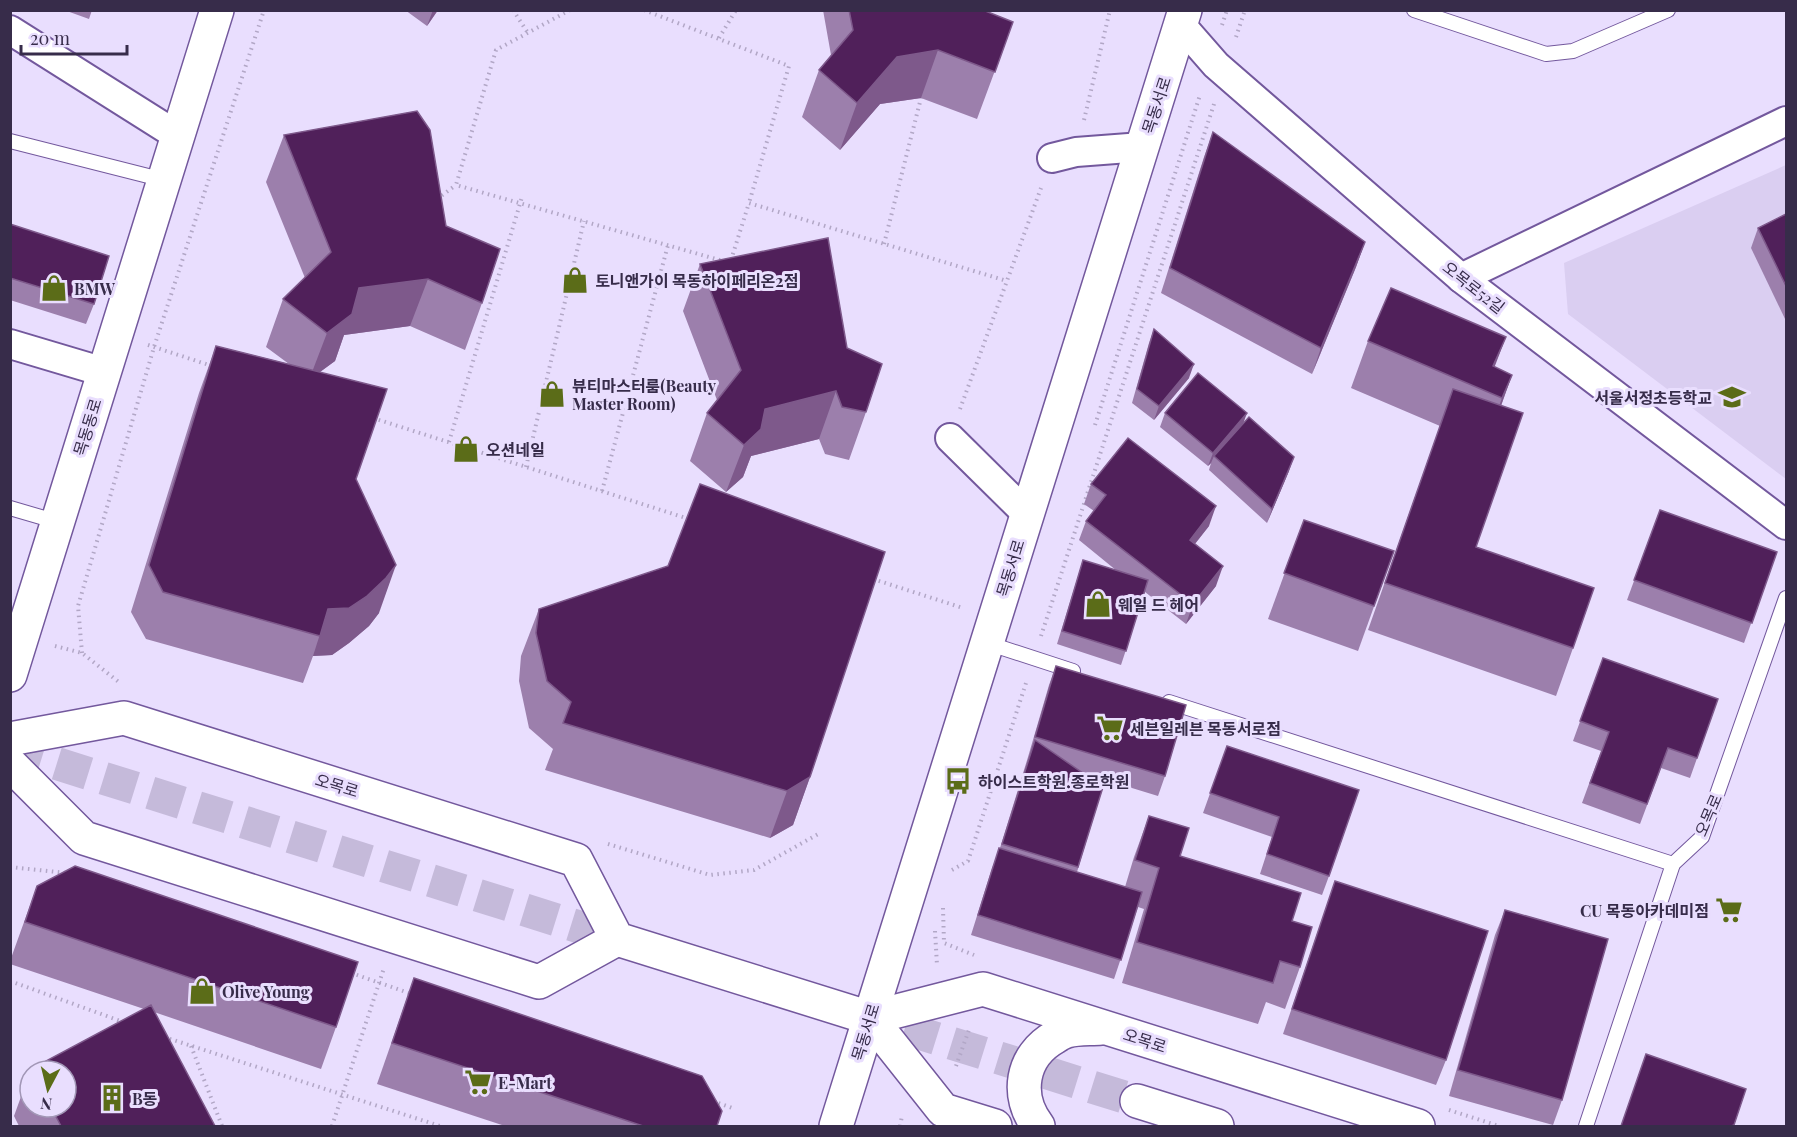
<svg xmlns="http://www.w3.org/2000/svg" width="1797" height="1137" font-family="'Playfair Display','Noto Sans KR',serif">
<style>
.built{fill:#dacef1}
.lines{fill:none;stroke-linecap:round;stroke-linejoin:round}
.secondary-tunnel{stroke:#c5bada;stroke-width:33;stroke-dasharray:33 16;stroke-linecap:butt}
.service-casing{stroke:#73589d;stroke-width:16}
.minor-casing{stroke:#73589d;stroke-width:32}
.secondary-casing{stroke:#73589d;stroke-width:36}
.path{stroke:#b2a7c6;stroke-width:4;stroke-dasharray:1.5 4.5;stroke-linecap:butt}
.service{stroke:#fff;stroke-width:14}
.minor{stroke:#fff;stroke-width:28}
.secondary{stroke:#fff;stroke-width:33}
.wall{fill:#9c7fac;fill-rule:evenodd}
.shaded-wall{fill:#7e598b}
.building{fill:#50205a;stroke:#7e598b;stroke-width:1.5}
.labels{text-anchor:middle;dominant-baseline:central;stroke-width:6;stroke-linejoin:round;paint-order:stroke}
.street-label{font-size:16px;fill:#372c4a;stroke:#e9defe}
.poi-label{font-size:16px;font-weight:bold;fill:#372c4a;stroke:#e9defe;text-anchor:start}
</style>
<rect width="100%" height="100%" fill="#e9defe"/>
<!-- built -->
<polygon class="built" points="1786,165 1786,479 1568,314 1564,263"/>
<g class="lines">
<!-- secondary-tunnel -->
<g class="secondary-tunnel">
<polyline points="10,749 637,945"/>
<polyline points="858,1014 1137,1101"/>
</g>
<defs>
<g id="service">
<polyline points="1414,10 1546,54 1573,51 1668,10"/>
<polyline points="10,141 164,180"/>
<polyline points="10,508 58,522"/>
<polyline points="987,643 1073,671"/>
<polyline points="1169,702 1673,864"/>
<polyline points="1586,1126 1673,864 1702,837 1786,598"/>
</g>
<g id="minor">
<polyline points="1181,25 1216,65 1461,278 1786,525"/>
<polyline points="10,30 178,136"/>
<polyline points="1052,158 1076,152 1142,147"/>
<polyline points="1461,278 1786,121"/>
<polyline points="10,344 104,372"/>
<polyline points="950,438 1027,514"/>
</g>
<g id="secondary">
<polyline points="10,675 217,10"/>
<polyline points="10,739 124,718 576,860 617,939 870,1018 983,989 1418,1126"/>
<polyline points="10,764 84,838 539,982 617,939"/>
<polyline points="870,1018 943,1110 995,1126"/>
<polyline points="1137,1101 1217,1126"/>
<polyline points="836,1126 1185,10"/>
<path d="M1038 1126C1015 1096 1021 1056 1055 1037 1058 1035 1063 1032 1067 1031 1077 1028 1090 1029 1101 1028"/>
</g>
</defs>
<!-- service casing -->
<use href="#service" class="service-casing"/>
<!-- minor casing -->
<use href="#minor" class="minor-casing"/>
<!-- secondary casing -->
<use href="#secondary" class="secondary-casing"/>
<!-- path -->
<g class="path">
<polyline points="513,10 528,33"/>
<polyline points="570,10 496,50 456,185 723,261"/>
<polyline points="644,10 789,66 749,203"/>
<polyline points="1222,25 1227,10"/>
<polyline points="1236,37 1245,10"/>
<polyline points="719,38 736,10"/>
<polyline points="1084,120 1110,10"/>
<polyline points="437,199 456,185"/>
<polyline points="884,244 921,98"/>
<polyline points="731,260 749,203 1007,281"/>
<polyline points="148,345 212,366"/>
<polyline points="960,409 1041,188"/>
<polyline points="373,418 689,519"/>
<polyline points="1095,425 1200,95"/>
<polyline points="449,442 522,197"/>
<polyline points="526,467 584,221"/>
<polyline points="602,491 668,245"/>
<polyline points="873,579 963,608"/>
<polyline points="1041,636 1214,104"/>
<polyline points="55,646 82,653 120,683"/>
<polyline points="82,653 78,606 154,347 264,10"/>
<polyline points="608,844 710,875 754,870 820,833"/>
<polyline points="10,867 67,873"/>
<polyline points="952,870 968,861 1027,680"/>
<polyline points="943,908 944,943 974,955"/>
<polyline points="935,931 937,965"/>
<polyline points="351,973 412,994"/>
<polyline points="10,981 126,1023"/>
<polyline points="164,1037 440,1126"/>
<polyline points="191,1046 222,1126"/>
<polyline points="956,1066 970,1027"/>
<polyline points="713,1101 732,1108"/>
<polyline points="1449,1110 1499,1126"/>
<polyline points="332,1126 384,968"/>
<polyline points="900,1126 902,1116"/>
</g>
<!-- service -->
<use href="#service" class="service"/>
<!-- minor -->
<use href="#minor" class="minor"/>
<!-- secondary -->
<use href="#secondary" class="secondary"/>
</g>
<!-- wall -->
<g class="wall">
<polygon points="64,10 92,10 89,19"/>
<polygon points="405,10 438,10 427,26"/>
<polygon points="823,10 983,10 1013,22 977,119 921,98 880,104 840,150 802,117 819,70 831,55"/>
<polygon points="1213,132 1365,242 1356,267 1312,374 1161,293 1204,157"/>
<polygon points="284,135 446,226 482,303 465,350 410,326 344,335 335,361 320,372 356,479 379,613 369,626 349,643 332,655 313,656 303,683 146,639 131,612 199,393 216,346 289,364 266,347 283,299 305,278 266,182"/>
<polygon points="1786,214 1786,321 1751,248 1758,228"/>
<polygon points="10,224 94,304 86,324 10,300"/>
<polygon points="700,264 847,348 866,412 849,460 825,454 819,439 751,456 743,477 726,492 690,461 707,413 717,400 683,311"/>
<polygon points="1154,329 1189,378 1154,420 1132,403 1149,343"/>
<polygon points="1368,341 1495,367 1512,375 1501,406 1476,547 1573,648 1556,696 1368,630 1440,426 1351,388"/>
<polygon points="1165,413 1243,425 1289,471 1267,523 1209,470 1211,463 1208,466 1160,427"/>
<polygon points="1091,484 1209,526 1195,544 1216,586 1186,624 1145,592 1121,665 1057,644 1083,560 1117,571 1079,540 1086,521 1094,511 1084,504"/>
<polygon points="1660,510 1777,552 1744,643 1627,600"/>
<polygon points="1304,520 1394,551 1358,651 1268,619"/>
<polygon points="539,609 810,777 793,825 770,838 545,770 553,749 529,728 519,681 521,656"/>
<polygon points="1603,658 1718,699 1690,778 1661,768 1640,824 1582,803 1601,751 1573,741"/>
<polygon points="1056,666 1165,776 1158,796 1083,773 1103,787 1077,872 1125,887 1134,857 1149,816 1180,856 1292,921 1300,967 1285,1009 1266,1002 1258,1024 1122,983 1144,909 1138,907 1114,979 971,935 992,868 1000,848 1028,757 1049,685"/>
<polygon points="1227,746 1329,876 1322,895 1260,874 1272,837 1203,813"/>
<polygon points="1335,881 1446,1060 1436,1085 1283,1034"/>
<path d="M37 886 336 1027 321 1069 154 1012 215 1126H19L14 1116 31 1069 144 1009 10 964V961ZM30 1071H66V1107H30Z"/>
<polygon points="1505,910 1562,1100 1553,1125 1449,1096 1495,935"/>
<polygon points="414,978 717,1126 505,1126 377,1084"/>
</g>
<!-- shaded-wall -->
<g class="shaded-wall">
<polygon points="433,10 438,10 427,26"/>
<polygon points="938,50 921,98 880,104 840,150 857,103 897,57"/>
<polygon points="1365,242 1356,267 1312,374 1321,348"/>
<polygon points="428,279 410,326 344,335 335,361 309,380 327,333 359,288"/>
<polygon points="1506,337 1488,384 1493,366"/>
<polygon points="1194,364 1189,378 1154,420 1159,406"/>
<polygon points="1512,375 1495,422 1485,445 1502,398"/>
<polygon points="836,391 819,439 751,456 743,477 726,492 744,445 765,409"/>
<polygon points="1247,413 1242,427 1214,456 1211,463 1208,466 1213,453"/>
<polygon points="1294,457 1289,471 1267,523 1272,509"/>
<polygon points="1216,506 1209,526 1182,560 1190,540"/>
<polygon points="396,565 379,613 369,626 349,643 332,655 313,656 328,609"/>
<polygon points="1223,566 1216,586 1186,624 1193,604"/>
<polygon points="810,777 793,825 770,838 787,791"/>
</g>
<!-- building -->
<g class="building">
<polygon points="849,10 983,10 1013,22 995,72 938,50 897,57 857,103 819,70 853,30"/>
<polygon points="417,111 430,130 446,226 500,249 482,303 428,279 359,288 352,314 327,333 283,299 331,252 284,135"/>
<polygon points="1213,132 1365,242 1321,348 1170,268"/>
<polygon points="1786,214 1786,286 1758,228"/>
<polygon points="10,224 109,256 94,304 10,278"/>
<polygon points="828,238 847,348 882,364 866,412 842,407 836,391 765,409 761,429 744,445 707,413 741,370 700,264"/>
<polygon points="1391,288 1506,337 1493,366 1512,375 1502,398 1368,341"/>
<polygon points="1154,329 1194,364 1159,406 1137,389"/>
<polygon points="216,346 387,389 356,479 396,565 386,578 367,596 349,608 328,609 320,636 163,592 149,565"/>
<polygon points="1198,373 1247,413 1213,453 1165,413"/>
<polygon points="1453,389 1523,413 1476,547 1594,588 1573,648 1385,583"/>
<polygon points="1249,417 1294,457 1272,509 1214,456"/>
<polygon points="1128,438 1216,506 1190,540 1223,566 1193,604 1086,521 1106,495 1091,484"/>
<polygon points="700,484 885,552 810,777 787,791 563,723 571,702 547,681 536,633 539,609 668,566"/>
<polygon points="1660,510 1777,552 1752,623 1634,580"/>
<polygon points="1304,520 1394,551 1374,606 1284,573"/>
<polygon points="1083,560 1148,580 1126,651 1062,631"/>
<polygon points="1603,658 1718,699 1697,758 1668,748 1647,804 1590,783 1609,732 1580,721"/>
<polygon points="1056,666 1186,705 1165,776 1035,737"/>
<polygon points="1035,740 1103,787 1078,867 1002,844"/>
<polygon points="1227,746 1359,790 1329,876 1267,854 1279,817 1210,793"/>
<polygon points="1149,816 1189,828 1180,856 1301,893 1292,921 1312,927 1300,967 1280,961 1273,983 1137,942 1159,868 1135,860"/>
<polygon points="999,848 1142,892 1121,960 978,915"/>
<polygon points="75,866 358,962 336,1027 25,922 37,886"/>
<polygon points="1335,881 1488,931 1446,1060 1292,1009"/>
<polygon points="1505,910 1608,939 1562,1100 1458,1070"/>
<polygon points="414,978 702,1076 722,1111 717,1126 643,1126 392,1043"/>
<polygon points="151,1005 215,1126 61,1126 51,1107 66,1107 66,1071 32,1071 31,1069"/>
<polygon points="1646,1054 1746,1089 1734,1125 1731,1126 1621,1126"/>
</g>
<!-- icons -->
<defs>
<symbol id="shop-bare" viewBox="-9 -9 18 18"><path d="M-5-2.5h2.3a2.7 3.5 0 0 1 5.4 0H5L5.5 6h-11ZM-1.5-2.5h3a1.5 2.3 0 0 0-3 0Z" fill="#5b6c18" stroke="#e9defe" stroke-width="2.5" paint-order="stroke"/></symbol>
<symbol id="school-bare" viewBox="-9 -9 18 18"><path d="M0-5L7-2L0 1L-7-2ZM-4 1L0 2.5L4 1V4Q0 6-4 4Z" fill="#5b6c18" stroke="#e9defe" stroke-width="2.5" paint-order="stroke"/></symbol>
<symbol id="supermarket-bare" viewBox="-9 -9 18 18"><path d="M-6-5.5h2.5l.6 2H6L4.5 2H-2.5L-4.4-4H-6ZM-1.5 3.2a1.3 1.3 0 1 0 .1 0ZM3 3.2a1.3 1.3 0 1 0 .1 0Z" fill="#5b6c18" stroke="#e9defe" stroke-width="2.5" paint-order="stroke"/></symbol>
<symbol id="bus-bare" viewBox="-9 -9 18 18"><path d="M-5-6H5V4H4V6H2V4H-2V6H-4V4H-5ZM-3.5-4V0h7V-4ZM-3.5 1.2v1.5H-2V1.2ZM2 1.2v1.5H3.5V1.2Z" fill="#5b6c18" stroke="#e9defe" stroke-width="2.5" paint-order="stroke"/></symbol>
<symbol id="building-bare" viewBox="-9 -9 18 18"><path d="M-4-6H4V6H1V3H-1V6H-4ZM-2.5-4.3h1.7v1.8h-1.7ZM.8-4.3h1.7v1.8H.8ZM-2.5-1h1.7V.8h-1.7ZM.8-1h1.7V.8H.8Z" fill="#5b6c18" stroke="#e9defe" stroke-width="2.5" paint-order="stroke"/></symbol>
</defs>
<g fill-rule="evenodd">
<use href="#shop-bare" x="556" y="261" width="38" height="38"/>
<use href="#shop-bare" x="35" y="269" width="38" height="38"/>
<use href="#shop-bare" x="533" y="375" width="38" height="38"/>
<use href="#school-bare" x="1713" y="378" width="38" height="38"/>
<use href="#shop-bare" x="447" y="430" width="38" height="38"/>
<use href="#shop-bare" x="1079" y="585" width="38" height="38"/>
<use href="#supermarket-bare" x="1091" y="709" width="38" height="38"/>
<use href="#bus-bare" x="939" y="762" width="38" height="38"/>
<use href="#supermarket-bare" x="1710" y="891" width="38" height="38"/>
<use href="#shop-bare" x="183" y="972" width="38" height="38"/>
<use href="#supermarket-bare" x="459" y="1063" width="38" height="38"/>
<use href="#building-bare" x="93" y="1079" width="38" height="38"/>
</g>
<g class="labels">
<!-- street labels -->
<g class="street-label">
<text transform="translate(1156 105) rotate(-72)">목동서로</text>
<text transform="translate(1474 287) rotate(38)">오목로52길</text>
<text transform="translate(87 427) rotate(-73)">목동동로</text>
<text transform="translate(1010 568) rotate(-73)">목동서로</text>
<text transform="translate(337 785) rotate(17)">오목로</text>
<text transform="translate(1708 815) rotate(-67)">오목로</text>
<text transform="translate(865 1032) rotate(-73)">목동서로</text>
<text transform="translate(1145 1040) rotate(18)">오목로</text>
</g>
<!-- poi labels -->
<g class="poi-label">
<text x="595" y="280">토니앤가이 목동하이페리온2점</text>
<text x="74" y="288">BMW</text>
<text x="572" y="385">뷰티마스터룸(Beauty<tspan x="572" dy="18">Master Room)</tspan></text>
<text x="1712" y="397" text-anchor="end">서울서정초등학교</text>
<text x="486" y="449">오션네일</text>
<text x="1118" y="604">웨일 드 헤어</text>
<text x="1130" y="728">세븐일레븐 목동서로점</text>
<text x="978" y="781">하이스트학원.종로학원</text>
<text x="1709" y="910" text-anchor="end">CU 목동아카데미점</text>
<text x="222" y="991">Olive Young</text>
<text x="498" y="1082">E-Mart</text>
<text x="132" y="1098">B동</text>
</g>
</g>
<!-- border -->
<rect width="1797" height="1137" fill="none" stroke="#372c4a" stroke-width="24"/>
<!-- north arrow -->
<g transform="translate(48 1089) rotate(187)"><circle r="28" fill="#e9defe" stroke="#a297b6" stroke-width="1.5"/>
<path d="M0-4.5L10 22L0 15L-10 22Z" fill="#5b6c18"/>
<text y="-9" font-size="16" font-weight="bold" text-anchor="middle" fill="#372c4a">N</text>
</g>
<!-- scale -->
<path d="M21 45v9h106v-9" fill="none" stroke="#372c4a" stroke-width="3"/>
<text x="30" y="45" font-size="18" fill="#372c4a" stroke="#e9defe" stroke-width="4.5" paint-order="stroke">20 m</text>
</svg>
